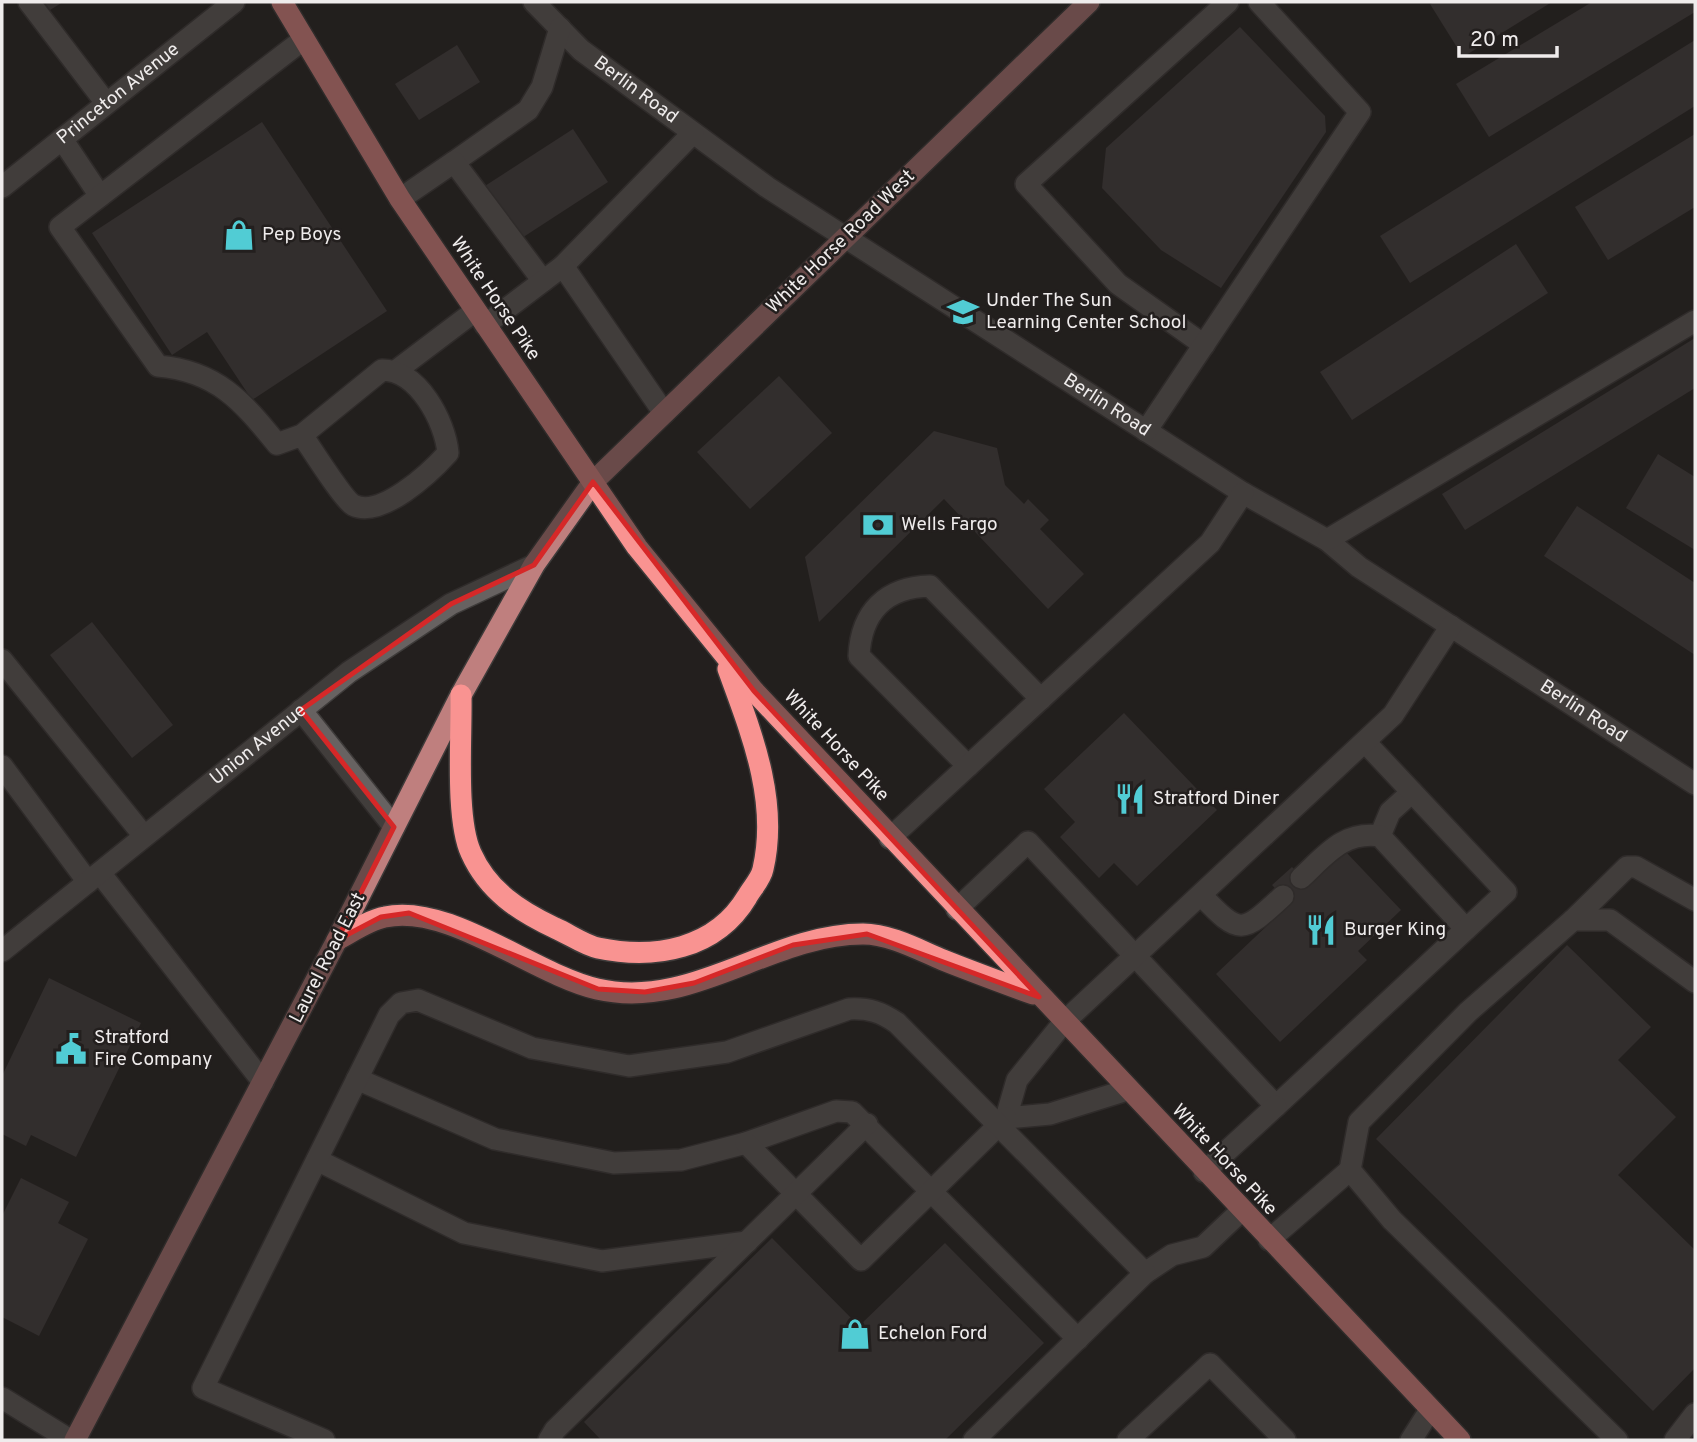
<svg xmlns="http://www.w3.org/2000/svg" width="1697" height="1442" font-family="Overpass,sans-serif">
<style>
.building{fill:#454040}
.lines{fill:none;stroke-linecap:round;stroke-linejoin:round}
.minor-casing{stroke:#3e3b3a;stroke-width:24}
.major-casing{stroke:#3e3b3a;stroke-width:24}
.highway-casing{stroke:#3e3b3a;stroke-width:24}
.minor{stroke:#676261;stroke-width:21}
.major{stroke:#bf7f7e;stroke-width:21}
.highway{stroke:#f99391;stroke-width:21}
.marked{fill:none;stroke:#d62828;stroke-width:5;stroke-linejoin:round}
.labels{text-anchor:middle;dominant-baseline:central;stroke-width:5;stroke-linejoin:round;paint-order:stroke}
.street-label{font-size:19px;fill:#efecec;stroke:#231f1e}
.poi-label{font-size:19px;fill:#efecec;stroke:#231f1e;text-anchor:start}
</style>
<rect width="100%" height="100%" fill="#231f1e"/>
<!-- building -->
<g class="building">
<polygon points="44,2 63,2 50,10"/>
<polygon points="1434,2 1552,2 1463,57 1430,4"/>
<polygon points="1592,2 1695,2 1695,12 1489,137 1456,84"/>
<polygon points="1240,27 1325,116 1326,132 1221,288 1161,250 1102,188 1106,148"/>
<polygon points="1695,40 1695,106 1410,283 1380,236"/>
<polygon points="457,45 480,82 419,120 395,84"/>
<polygon points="262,122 387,311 252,400 207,332 172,355 92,233"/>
<polygon points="573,129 608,182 508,247 474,193"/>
<polygon points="1695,134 1695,207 1608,260 1575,207"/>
<polygon points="1516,244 1548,293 1352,420 1320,372"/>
<polygon points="1695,338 1695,388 1465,530 1442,494"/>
<polygon points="779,376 832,433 750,509 697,452"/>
<polygon points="934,431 997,448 1005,485 1024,504 1028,499 1049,520 1040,529 1084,574 1048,609 944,499 819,622 805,557"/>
<polygon points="1658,454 1695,477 1695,550 1626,508"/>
<polygon points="1577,506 1695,583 1695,655 1544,556"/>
<polygon points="92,622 173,725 132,758 50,655"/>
<polygon points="1124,713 1217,810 1137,886 1114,863 1099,878 1060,837 1075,822 1044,789"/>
<polygon points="1345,851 1401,910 1358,951 1367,960 1280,1042 1216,974 1290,904 1272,885 1292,867 1309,885"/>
<polygon points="1567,945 1651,1027 1618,1060 1676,1117 1618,1175 1695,1250 1695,1368 1653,1411 1376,1139"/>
<polygon points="49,978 141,1023 76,1157 31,1135 26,1146 2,1134 2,1076"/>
<polygon points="21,1178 69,1202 58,1223 88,1239 39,1336 2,1317 2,1216"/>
<polygon points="772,1238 859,1326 945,1243 1044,1343 945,1440 601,1440 584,1422"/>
</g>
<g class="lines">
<defs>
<g id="minor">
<polyline points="29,2 106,103"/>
<path id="s1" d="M534 2 581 50 767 187 1243 493 1327 540 1359 567 1695 784"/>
<polyline points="62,139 100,196"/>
<polyline points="454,162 528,110 542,87 560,28"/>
<path id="s2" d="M2 187 234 2"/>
<polyline points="400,199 454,162 543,281"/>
<polyline points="563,266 693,133"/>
<polyline points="485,325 563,266 664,413"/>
<polyline points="1204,345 1118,284 1026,184 1228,2"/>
<polyline points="397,370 475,311"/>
<polyline points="1146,431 1360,112 1259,2"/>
<path d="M302 435 382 370C418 370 445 421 448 453 430 473 381 519 353 505 343 499 311 448 302 435L277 444C242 401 217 371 158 366L60 227 304 39"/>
<polyline points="1327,540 1695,321"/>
<polyline points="2,660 144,836"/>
<polyline points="301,710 394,827"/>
<polyline points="2,766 88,882"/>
<path d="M968 766 859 656C861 612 886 587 930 586L1041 699"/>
<polyline points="1380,836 1390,812 1412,792"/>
<polyline points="890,838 1210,543 1243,493"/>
<polyline points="100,873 263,1082"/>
<path d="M1301 878C1326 855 1343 831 1380 836L1466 929"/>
<path d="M1201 895C1240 936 1242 934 1283 896"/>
<polyline points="957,909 1028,842 1276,1106 1506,892 1365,742"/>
<polyline points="1573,920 1627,867 1636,867 1695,900"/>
<path id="s3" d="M2 951 349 672 451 604 534 565"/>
<polyline points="357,1079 495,1139 614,1163 681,1160 746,1143 836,1111 852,1112 1078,1339"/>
<polyline points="1127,1090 1050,1114 1006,1118 1017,1080 1064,1022 1393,715 1451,626"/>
<polyline points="746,1143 861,1260 1006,1118"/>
<polyline points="317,1160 464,1233 602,1261 747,1242"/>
<polyline points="1204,1172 1276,1106"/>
<polyline points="1269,1240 1350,1170"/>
<polyline points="1145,1273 1172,1255 1203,1247 1241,1211"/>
<polyline points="2,1398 70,1440"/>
<path d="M324 1440 203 1388 389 1015 401 1003 418 1000 532 1048 629 1066 727 1052 849 1009C869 1008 881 1012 897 1023L1145 1273 974 1440"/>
<polyline points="549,1440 555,1430 867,1124"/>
<polyline points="1128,1440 1210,1364 1285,1440"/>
<polyline points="1411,1440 1430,1410"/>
<polyline points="1617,1440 1392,1220 1350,1170 1359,1122 1468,1012 1573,920 1610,920 1695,982"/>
<polyline points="1675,1440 1695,1414"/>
</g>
<polyline id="major" points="75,1440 337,940 461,695 534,565 593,482 1089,2"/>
<g id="highway">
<polyline points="282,2 400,199 637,547 754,691 1460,1440"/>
<path d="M461 695C462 736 455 818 471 853 488 891 519 911 555 928 569 934 584 945 598 948 655 960 716 949 747 897 752 888 761 879 763 869 779 800 751 732 728 669"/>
<path d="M337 940C352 932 369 920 385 917 449 903 533 974 597 989 692 1011 770 934 863 934 890 934 919 950 943 960 973 972 1003 983 1033 994"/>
</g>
</defs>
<!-- minor casing -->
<use href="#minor" class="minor-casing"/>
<!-- major casing -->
<use href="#major" class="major-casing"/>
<!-- highway casing -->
<use href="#highway" class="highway-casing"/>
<!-- minor -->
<use href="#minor" class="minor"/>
<!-- major -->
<use href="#major" class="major"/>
<!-- highway -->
<use href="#highway" class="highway"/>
</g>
<!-- marked area -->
<path d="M0 0H1697V1442H0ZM593 482 754 691 1039 997 867 934 793 945 694 983 645 992 598 989 409 913 381 917 337 940 394 827 301 710 451 604 534 565Z" fill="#231f1e" fill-opacity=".55" fill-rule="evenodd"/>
<path class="marked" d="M593 482 754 691 1039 997 867 934 793 945 694 983 645 992 598 989 409 913 381 917 337 940 394 827 301 710 451 604 534 565Z"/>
<!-- icons -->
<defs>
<symbol id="shop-bare" viewBox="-9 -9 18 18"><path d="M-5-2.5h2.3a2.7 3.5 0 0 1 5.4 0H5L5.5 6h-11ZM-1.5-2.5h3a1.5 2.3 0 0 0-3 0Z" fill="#51ccd4" stroke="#231f1e" stroke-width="2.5" paint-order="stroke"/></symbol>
<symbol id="school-bare" viewBox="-9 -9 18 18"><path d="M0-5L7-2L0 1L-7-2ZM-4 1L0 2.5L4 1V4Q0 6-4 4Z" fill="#51ccd4" stroke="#231f1e" stroke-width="2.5" paint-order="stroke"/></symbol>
<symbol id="bank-bare" viewBox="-9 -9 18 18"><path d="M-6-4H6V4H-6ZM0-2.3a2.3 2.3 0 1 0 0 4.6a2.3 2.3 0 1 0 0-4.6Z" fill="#51ccd4" stroke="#231f1e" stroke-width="2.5" paint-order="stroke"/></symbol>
<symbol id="restaurant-bare" viewBox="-9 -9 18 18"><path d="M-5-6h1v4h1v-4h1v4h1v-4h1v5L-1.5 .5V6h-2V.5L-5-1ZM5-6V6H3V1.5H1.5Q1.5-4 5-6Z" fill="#51ccd4" stroke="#231f1e" stroke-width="2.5" paint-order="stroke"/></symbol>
<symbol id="civic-bare" viewBox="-9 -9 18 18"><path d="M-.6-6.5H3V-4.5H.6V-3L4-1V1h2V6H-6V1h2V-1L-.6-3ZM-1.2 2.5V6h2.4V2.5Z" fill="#51ccd4" stroke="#231f1e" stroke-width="2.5" paint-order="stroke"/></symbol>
</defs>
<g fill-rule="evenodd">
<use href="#shop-bare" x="217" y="213" width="44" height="44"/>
<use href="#school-bare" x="941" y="290" width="44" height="44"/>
<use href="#bank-bare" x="856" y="503" width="44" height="44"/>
<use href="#restaurant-bare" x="1108" y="777" width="44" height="44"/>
<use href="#restaurant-bare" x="1299" y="908" width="44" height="44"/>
<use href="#civic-bare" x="49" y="1027" width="44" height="44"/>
<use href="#shop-bare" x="833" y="1312" width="44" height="44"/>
</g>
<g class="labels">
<!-- street labels -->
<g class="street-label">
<text stroke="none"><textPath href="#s1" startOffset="135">Berlin Road</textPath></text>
<text stroke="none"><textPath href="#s2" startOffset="149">Princeton Avenue</textPath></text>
<text transform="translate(841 242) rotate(-44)">White Horse Road West</text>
<text transform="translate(495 299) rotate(56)">White Horse Pike</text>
<text stroke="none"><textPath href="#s1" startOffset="702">Berlin Road</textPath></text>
<text stroke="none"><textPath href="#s1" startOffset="1269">Berlin Road</textPath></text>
<text stroke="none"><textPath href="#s3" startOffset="329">Union Avenue</textPath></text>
<text transform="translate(836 746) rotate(47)">White Horse Pike</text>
<text transform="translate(328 958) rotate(-63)">Laurel Road East</text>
<text transform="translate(1224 1160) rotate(47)">White Horse Pike</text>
</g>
<!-- poi labels -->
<g class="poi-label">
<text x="262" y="235">Pep Boys</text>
<text x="986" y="301">Under The Sun<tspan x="986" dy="22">Learning Center School</tspan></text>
<text x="901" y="525">Wells Fargo</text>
<text x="1153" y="799">Stratford Diner</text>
<text x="1344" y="930">Burger King</text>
<text x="94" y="1038">Stratford<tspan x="94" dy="22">Fire Company</tspan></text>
<text x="878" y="1334">Echelon Ford</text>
</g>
</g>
<!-- border -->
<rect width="1697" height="1442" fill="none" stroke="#efecec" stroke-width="7"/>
<!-- scale -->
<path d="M1459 46v10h98v-10" fill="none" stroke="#efecec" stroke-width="3.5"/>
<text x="1470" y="46" font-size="21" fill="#efecec" stroke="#231f1e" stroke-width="5" paint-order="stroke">20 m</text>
</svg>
